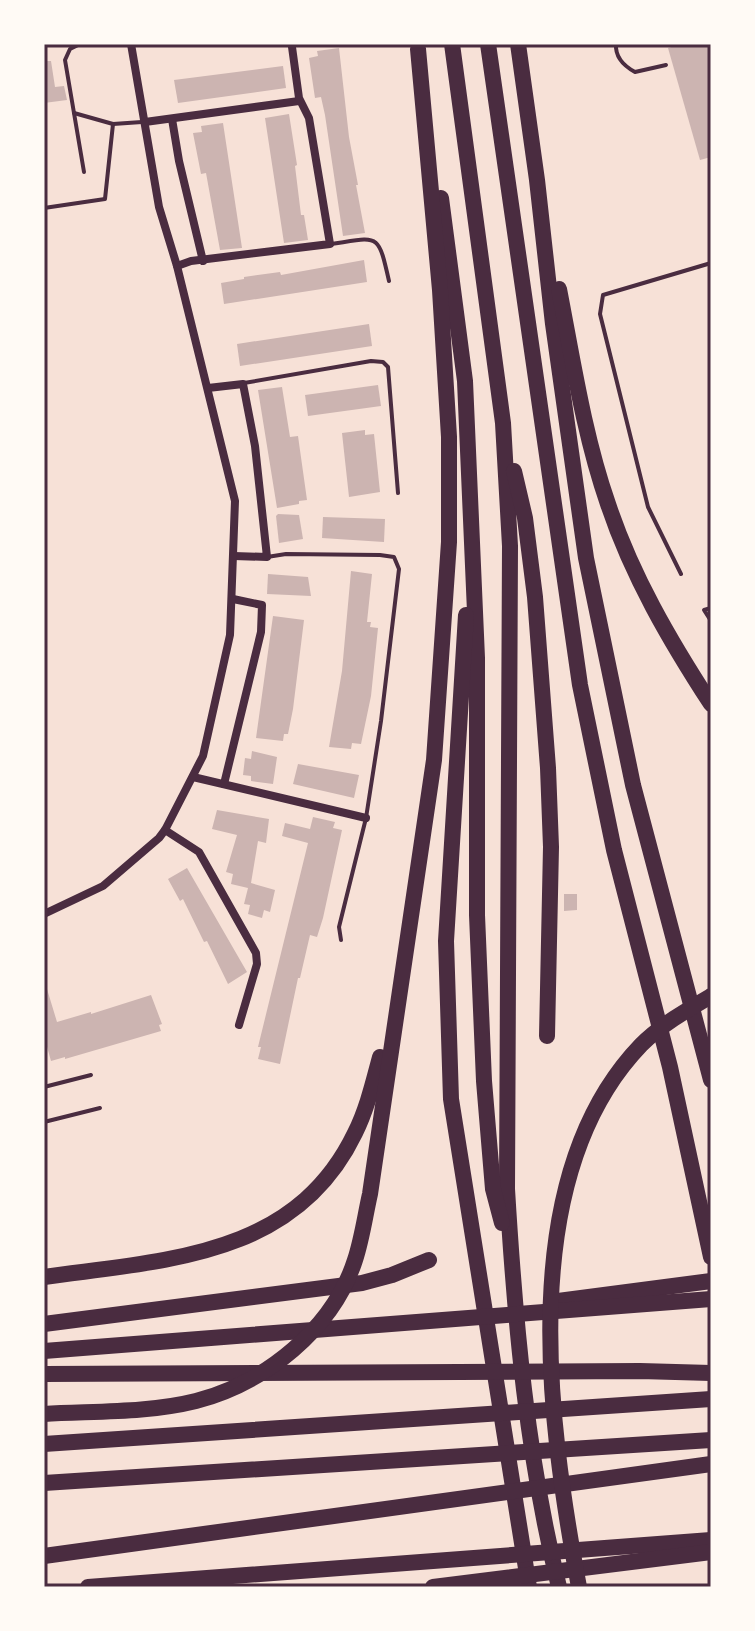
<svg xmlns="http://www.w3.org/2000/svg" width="755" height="1631" font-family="Cabin,sans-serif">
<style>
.building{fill:#ccb4b1}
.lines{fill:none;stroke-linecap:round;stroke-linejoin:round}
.service{stroke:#4a2c40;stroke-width:4}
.minor{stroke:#4a2c40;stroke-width:8}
.motorway{stroke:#4a2c40;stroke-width:16}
.neatline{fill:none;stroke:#4a2c40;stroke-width:3}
</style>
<rect width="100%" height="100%" fill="#f7e1d7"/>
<!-- building -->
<g class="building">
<polygon points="682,44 711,44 711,157 700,160 668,48"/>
<polygon points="339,48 349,137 358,185 356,185 365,233 343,236 325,115 321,97 315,98 309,58 318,56 317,51"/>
<polygon points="44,61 51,61 55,87 64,86 67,100 44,103"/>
<polygon points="283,66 286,88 178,103 174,80"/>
<polygon points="289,114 297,165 295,166 301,215 304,215 308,240 284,243 265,118"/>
<polygon points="223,123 242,248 220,250 206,173 201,174 193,133 202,132 201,126"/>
<polygon points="364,260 367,282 224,304 221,283 244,279 244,277 280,272 281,275"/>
<polygon points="369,324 372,346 240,366 237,344"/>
<polygon points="378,385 381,406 308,416 305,395"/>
<polygon points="282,387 290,437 298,436 307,500 299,501 299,504 277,508 258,390"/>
<polygon points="365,430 365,435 374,434 380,492 349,497 342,433"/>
<polygon points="278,514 299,515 303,539 279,543 276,516"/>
<polygon points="323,517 385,519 384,542 322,538"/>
<polygon points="351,571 372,574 367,622 371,622 370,627 378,628 371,696 361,744 352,743 351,749 329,747 342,671"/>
<polygon points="268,574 308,577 311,596 267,594"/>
<polygon points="273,616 304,620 293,709 288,734 284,734 283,741 256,738"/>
<polygon points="252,751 277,757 273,784 251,781 251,776 243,775 245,758 251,759"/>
<polygon points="298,764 359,775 354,798 293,784"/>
<polygon points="217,810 269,819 266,843 258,841 251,883 275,890 270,912 264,910 262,918 248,914 250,905 244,904 248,888 231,884 233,874 226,872 237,835 212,829"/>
<polygon points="313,817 335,822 333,828 342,830 323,918 317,937 310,935 300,978 298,978 280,1064 258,1059 261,1047 258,1047 308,843 282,836 285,823 310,829"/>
<polygon points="187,868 247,972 228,984 207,941 204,942 183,899 180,901 168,879"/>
<polygon points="564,894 577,894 577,910 564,911"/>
<polygon points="44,989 47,989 57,1022 91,1012 91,1014 151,995 162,1024 159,1025 161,1031 65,1059 65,1057 51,1061 44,1036"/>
</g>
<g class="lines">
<!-- service -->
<g class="service">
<polyline points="80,44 70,49 65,60 84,172"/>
<path d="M616 44C615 58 624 66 635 72L666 65"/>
<polyline points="74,113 113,124 142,122"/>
<polyline points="44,208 105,199 113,124"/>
<path d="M331 244C379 237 378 232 389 281"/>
<polyline points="244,383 371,361 383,362 388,367 398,493"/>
<polyline points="267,557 286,554 380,555 394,557 399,569 381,721 366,818 339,927 341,940"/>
<polyline points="681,574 648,507 600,314 603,295 711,263"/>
<polyline points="711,608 704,610 711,621"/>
<polyline points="44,1087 91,1075"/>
<polyline points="44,1122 100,1108"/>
</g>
<!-- minor -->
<g class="minor">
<polyline points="172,119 179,161 203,261"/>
<polyline points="145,122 299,101"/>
<polyline points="177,266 191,261 330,244 309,118 299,98 292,47"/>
<polyline points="208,388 243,384 255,446 267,557 234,556"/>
<polyline points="193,777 366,818"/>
<polyline points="224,784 261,632 262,605 233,599"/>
<polyline points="165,830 199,852 256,953 257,964 239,1025"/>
<polyline points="44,914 103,886 159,838 165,830 203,756 230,635 235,501 177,266 159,207 131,44"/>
</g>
<!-- motorway -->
<g class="motorway">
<path d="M452 44 503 423 510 546 507 1189C515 1322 527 1458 559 1587"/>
<polyline points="488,44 580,685 614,850 670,1067 711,1257"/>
<polyline points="518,44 537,180 553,324 586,558 633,785 711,1080"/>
<polyline points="441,198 465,381 477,658 477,915 484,1081 493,1189 502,1223"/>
<path d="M559 289C573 361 584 435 608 504 632 576 670 641 711 704"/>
<polyline points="514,471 525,518 535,597 548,768 551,847 547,1036"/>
<polyline points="466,615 446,941 451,1099 529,1587"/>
<path d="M44 1277C164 1260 295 1258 355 1133 367 1109 373 1083 380 1057"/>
<polyline points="558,1301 711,1281"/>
<polyline points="44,1324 362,1283 392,1275 429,1260"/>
<polyline points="44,1351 711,1299"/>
<polyline points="44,1374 640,1371 711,1373"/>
<path d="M44 1414C94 1411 148 1413 196 1401 265 1383 333 1329 355 1260 362 1239 365 1216 370 1194L434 760 449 542V437L440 290 418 49"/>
<polyline points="44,1444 711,1399"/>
<polyline points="44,1483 711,1440"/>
<polyline points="44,1556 711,1464"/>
<polyline points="88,1587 711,1540"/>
<polyline points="433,1587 711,1552"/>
<path d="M579 1587C548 1422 514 1177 641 1045 661 1025 687 1010 711 996"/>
</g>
</g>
<!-- border -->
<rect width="755" height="1631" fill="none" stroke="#fffaf5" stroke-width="92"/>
<rect x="46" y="46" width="663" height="1539" class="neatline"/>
</svg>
